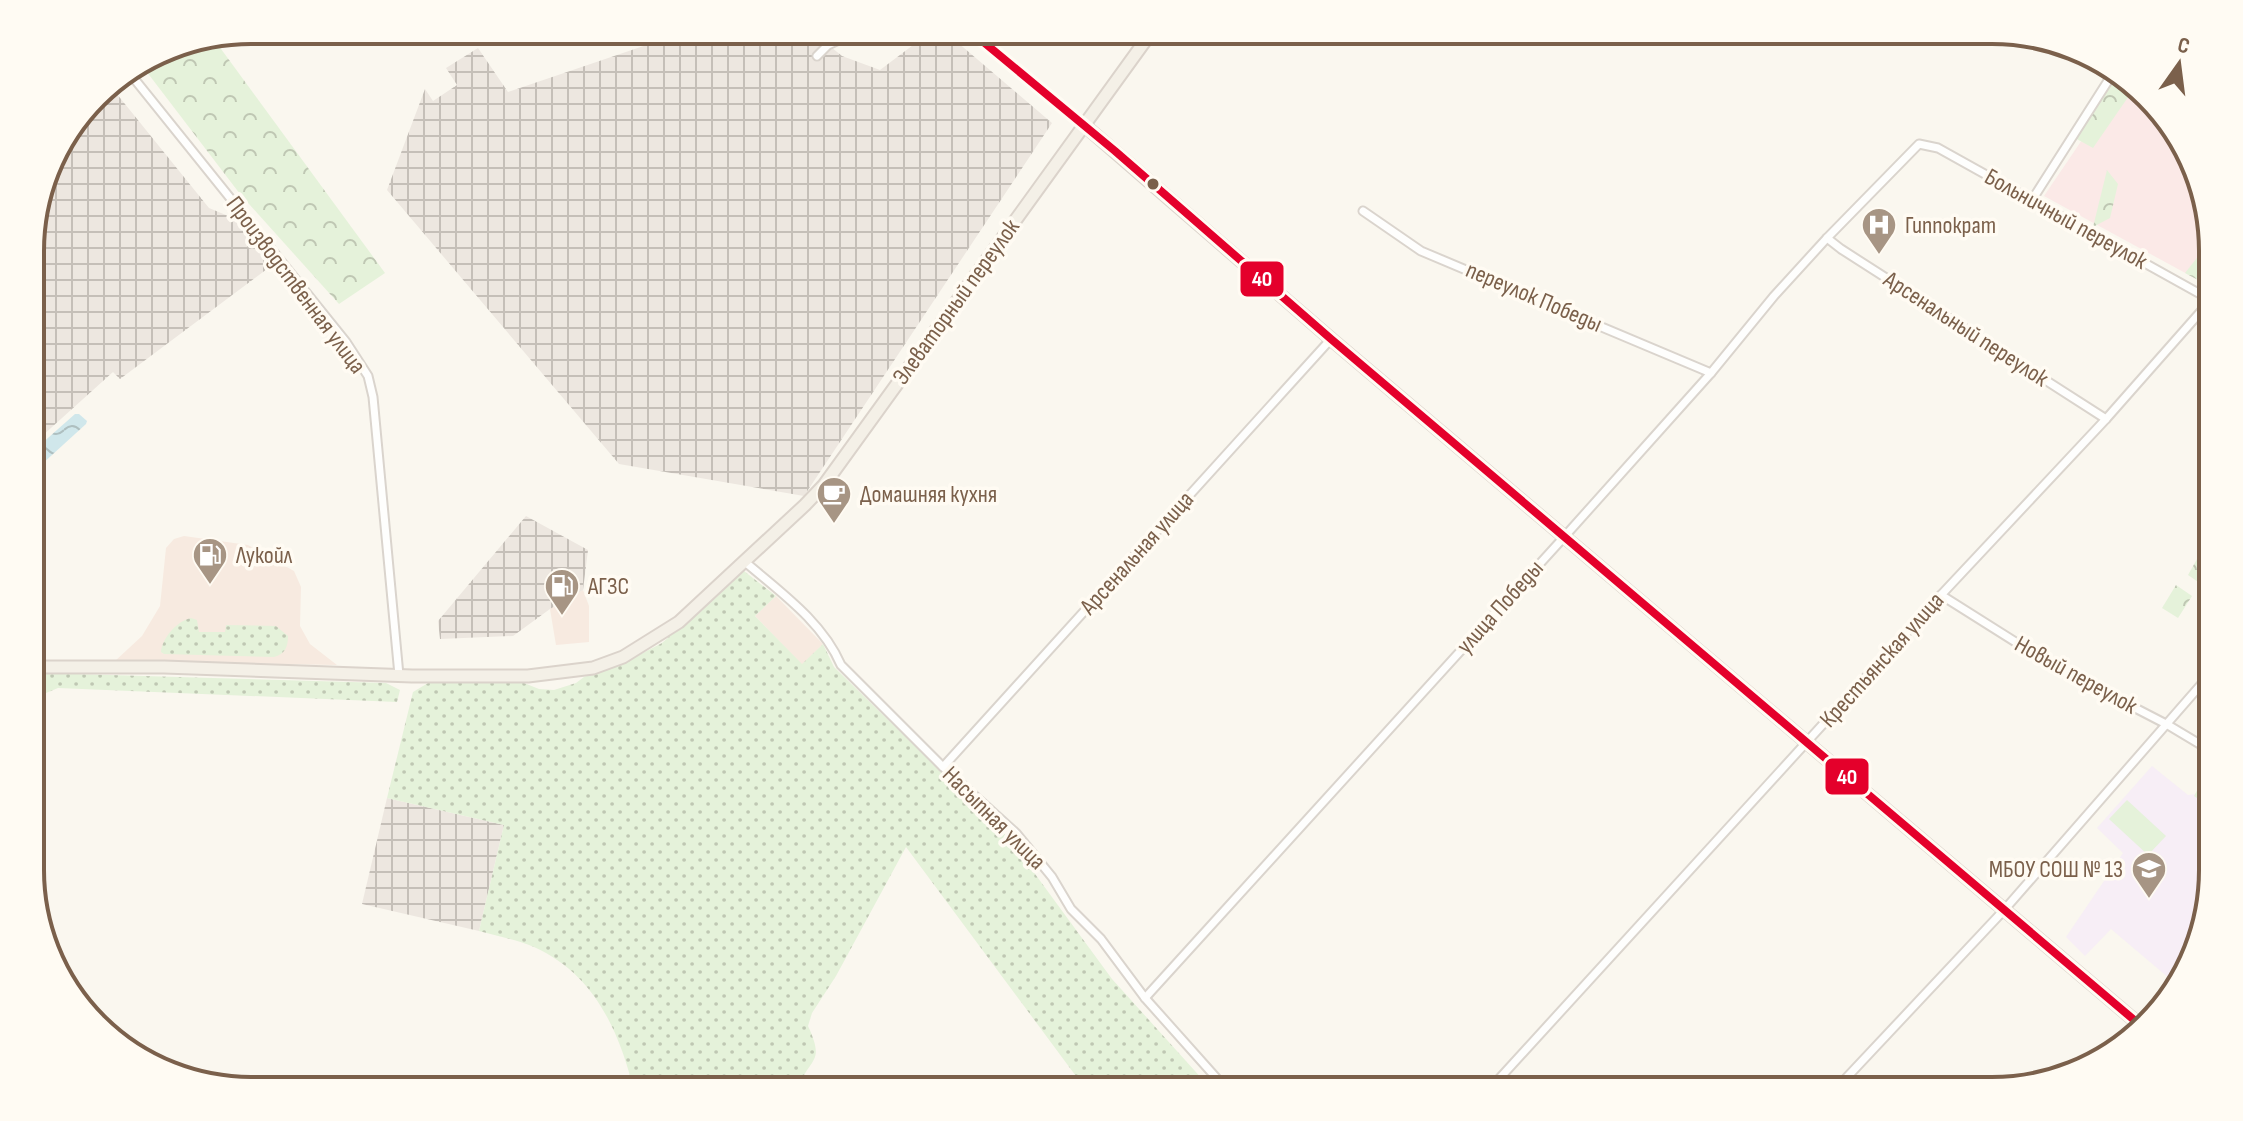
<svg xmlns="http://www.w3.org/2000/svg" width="2243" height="1121" font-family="'Sofia Sans Condensed',sans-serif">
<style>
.commercial{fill:#f7eae0}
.industrial{fill:url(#industrial-grid)}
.education{fill:#f7eef6}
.medical{fill:#fbe9e7}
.grass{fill:url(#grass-dots)}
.forest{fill:url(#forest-crowns)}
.park{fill:#e5f2da}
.water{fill:url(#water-waves)}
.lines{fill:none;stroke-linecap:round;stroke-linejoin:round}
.minor-casing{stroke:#dad4cd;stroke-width:11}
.primary-casing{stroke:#dbd3cb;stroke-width:15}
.minor{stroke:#fefefd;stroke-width:7}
.primary{stroke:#f4f0e7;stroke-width:11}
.bus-1-casing{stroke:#fffbf3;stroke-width:14}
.bus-1{stroke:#e4002b;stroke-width:8}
.bus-dot{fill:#7b604b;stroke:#fffbf3;stroke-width:3}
.labels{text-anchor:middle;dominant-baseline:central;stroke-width:7;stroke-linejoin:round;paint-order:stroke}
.street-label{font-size:24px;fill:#7b604b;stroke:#fffbf3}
.poi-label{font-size:24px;fill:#7b604b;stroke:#fffbf3;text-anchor:start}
.rim{fill:none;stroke:#7b604b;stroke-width:4}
.line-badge{stroke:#fffbf3;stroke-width:3}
.badge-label{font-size:22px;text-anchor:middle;font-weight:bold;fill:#fff}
</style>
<defs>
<pattern id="industrial-grid" width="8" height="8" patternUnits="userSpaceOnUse" patternTransform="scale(2)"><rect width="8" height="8" fill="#ede7e0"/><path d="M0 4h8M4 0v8" fill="none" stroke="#c5bfb8"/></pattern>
<pattern id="grass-dots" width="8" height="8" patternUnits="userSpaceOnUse" patternTransform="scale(2)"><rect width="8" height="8" fill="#e5f2da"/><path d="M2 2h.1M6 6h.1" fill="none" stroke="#bfc7b3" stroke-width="1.8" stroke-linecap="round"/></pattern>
<pattern id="forest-crowns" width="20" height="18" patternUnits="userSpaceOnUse" patternTransform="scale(2)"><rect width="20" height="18" fill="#e5f2da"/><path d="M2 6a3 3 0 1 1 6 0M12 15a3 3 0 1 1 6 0" fill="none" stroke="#bfc7b3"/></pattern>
<pattern id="water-waves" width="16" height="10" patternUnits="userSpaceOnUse" patternTransform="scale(2)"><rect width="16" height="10" fill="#d0e7eb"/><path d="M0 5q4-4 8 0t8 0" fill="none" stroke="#aebfc0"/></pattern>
</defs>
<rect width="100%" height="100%" fill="#faf7ef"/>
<!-- commercial -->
<g class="commercial">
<polygon points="184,536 248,545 294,571 301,587 300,626 310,644 337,665 115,661 142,636 160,606 166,548 174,539"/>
<polygon points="583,590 589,606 589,642 556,645 550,609"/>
<polygon points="776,596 823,644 802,665 755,616"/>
</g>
<!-- industrial -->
<g class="industrial">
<polygon points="710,30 810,30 842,56 880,70 933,30 943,30 1052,123 804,496 619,464 387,190 425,89 433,101 457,85 446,68 478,48 508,92 673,36 696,36"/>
<polygon points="108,83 209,208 233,218 271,266 120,379 113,372 31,446 31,236 53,153"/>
<polygon points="526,516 588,550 583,590 550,609 513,636 440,639 438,621"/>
<polygon points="387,798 504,825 479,931 362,904"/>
</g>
<!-- education -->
<polygon class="education" points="2152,766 2188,795 2196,794 2213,804 2213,871 2190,968 2176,984 2111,929 2085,956 2066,937 2123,853 2097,828"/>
<!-- medical -->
<polygon class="medical" points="2122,81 2176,128 2211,222 2211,287 2044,196"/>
<!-- grass -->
<g class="grass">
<path d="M744 571 776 596 755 616 802 664 823 644 834 667 1008 837 1112 979 1213 1091H1087L906 847 836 976 812 1013 808 1026C826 1065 809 1056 797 1091H689L661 1082 658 1091H634C619 1030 594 974 534 947 517 940 497 936 479 931L504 825 387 798 413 692 428 683H524L539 689 554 690 576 683 584 677 622 664 662 643Z"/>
<path d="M191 618 197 620 199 632H225L226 625 276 626 288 636C288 647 285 654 274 657L164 654 161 652C162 638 177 621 191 618Z"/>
<polygon points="41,673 386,683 400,690 397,702 58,688 34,698 37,676"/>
</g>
<!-- forest -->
<g class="forest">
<polygon points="213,38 385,273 339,304 240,194 140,63 167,47"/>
<polygon points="2115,75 2133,90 2093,148 2075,138"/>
<polygon points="2107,170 2118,184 2110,218 2093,227"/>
<polygon points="2211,240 2211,287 2185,273"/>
<polygon points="2201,552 2212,559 2212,573 2204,586 2188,575"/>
<polygon points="2176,585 2192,596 2178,618 2162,608"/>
<polygon points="2207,773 2213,777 2213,802 2210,807 2194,796"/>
</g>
<!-- park -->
<polygon class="park" points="2127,800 2166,836 2148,855 2109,819"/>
<!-- water -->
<polygon class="water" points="75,414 79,414 87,421 86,424 41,465 33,465 31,453"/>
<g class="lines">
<defs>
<g id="minor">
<polyline points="969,30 1084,125"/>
<polyline points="817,56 828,45 860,30"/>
<polyline points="128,71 346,342 368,376 373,397 399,675"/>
<polyline points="2032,200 2113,73"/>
<polyline points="1363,211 1421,251 1711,373"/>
<polyline points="1827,238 1841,249 2106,419"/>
<path d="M744 561C780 592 822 621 841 665L943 767 1016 833 1052 877 1071 909 1101 939 1145 998 1228 1091"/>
<polyline points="1941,595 2052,665 2168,725 2213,752"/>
<polyline points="943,767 1331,339"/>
<polyline points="1145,998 1565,536 1711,373 1774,296 1827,238 1919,144 1938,148 2211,300 2106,419 1941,595 1488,1091"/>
<polyline points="1834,1091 2005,909 2212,672"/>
</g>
<g id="primary">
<polyline points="1084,125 1331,339 2140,1025"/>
<polyline points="31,667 164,667 412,676 528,676 593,668 623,657 679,622 805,505 824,485 1153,30"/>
</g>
</defs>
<!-- minor casing -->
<use href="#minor" class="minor-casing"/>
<!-- primary casing -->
<use href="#primary" class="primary-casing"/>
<!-- minor -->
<use href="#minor" class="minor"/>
<!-- primary -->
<use href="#primary" class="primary"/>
<defs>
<polyline id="bus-1" points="969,30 1115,151 1331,339 2140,1025"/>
</defs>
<!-- bus-1 casing -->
<use href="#bus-1" class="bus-1-casing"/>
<!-- bus-1 -->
<use href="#bus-1" class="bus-1"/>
</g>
<!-- icons -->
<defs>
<symbol id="hospital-pin" viewBox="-11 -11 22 30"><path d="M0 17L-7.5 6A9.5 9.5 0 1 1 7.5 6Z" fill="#a79584" stroke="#fffbf3"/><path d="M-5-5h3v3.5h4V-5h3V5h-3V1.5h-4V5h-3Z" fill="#fff"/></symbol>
<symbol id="cafe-pin" viewBox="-11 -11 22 30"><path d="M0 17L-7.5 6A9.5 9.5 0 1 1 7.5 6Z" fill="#a79584" stroke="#fffbf3"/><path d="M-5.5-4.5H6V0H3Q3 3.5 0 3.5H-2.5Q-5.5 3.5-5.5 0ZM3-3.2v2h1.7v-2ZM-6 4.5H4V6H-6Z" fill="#fff"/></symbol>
<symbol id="fuel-pin" viewBox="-11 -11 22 30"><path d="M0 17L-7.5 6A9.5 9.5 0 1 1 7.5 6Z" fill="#a79584" stroke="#fffbf3"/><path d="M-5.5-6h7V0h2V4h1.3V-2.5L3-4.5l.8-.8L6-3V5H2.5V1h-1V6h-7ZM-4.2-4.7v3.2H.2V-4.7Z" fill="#fff"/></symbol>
<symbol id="school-pin" viewBox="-11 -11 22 30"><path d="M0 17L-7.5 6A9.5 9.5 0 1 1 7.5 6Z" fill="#a79584" stroke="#fffbf3"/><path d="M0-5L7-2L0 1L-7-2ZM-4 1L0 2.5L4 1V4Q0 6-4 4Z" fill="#fff"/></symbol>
</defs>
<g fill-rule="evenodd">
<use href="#hospital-pin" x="1859" y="205" width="40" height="54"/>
<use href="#cafe-pin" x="814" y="474" width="40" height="54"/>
<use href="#fuel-pin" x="190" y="535" width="40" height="54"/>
<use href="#fuel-pin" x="542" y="566" width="40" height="54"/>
<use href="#school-pin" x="2129" y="849" width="40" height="54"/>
</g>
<!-- markers -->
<circle class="bus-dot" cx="1153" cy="184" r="7"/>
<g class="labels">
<!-- street labels -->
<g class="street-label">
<text transform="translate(2066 219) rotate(29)">Больничный переулок</text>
<text transform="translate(296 285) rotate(53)">Производственная улица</text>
<text transform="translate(1534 297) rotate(23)">переулок Победы</text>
<text transform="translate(956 302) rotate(-54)">Элеваторный переулок</text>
<text transform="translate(1966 329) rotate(33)">Арсенальный переулок</text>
<text transform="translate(1137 553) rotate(-48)">Арсенальная улица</text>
<text transform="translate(1500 607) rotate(-48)">улица Победы</text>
<text transform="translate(1882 660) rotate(-48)">Крестьянская улица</text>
<text transform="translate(2076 675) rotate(29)">Новый переулок</text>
<text transform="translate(994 818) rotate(45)">Насыпная улица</text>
</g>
<!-- poi labels -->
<g class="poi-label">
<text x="1905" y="225">Гиппократ</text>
<text x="860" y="494">Домашняя кухня</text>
<text x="236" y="555">Лукойл</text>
<text x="588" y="586">АГЗС</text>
<text x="2123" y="869" text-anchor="end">МБОУ СОШ № 13</text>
</g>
</g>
<!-- crop -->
<path d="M0 0H2243V1121H0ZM251 44H1992A207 207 0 0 1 2199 251V870A207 207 0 0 1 1992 1077H251A207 207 0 0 1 44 870V251A207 207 0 0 1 251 44Z" fill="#fffbf3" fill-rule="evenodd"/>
<path class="rim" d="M251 44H1992A207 207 0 0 1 2199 251V870A207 207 0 0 1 1992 1077H251A207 207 0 0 1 44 870V251A207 207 0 0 1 251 44Z"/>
<g class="line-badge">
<rect x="1239" y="260" width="46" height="38" rx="8" fill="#e4002b"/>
<rect x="1824" y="757" width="46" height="39" rx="8" fill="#e4002b"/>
</g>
<g class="badge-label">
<text x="1262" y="286">40</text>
<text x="1847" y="784">40</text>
</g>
<!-- north arrow -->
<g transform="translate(2179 64) rotate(14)" stroke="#fffbf3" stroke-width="6" paint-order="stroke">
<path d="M0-6L14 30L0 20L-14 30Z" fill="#7b604b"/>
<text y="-12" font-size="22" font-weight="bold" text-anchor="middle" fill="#7b604b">С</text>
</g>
</svg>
